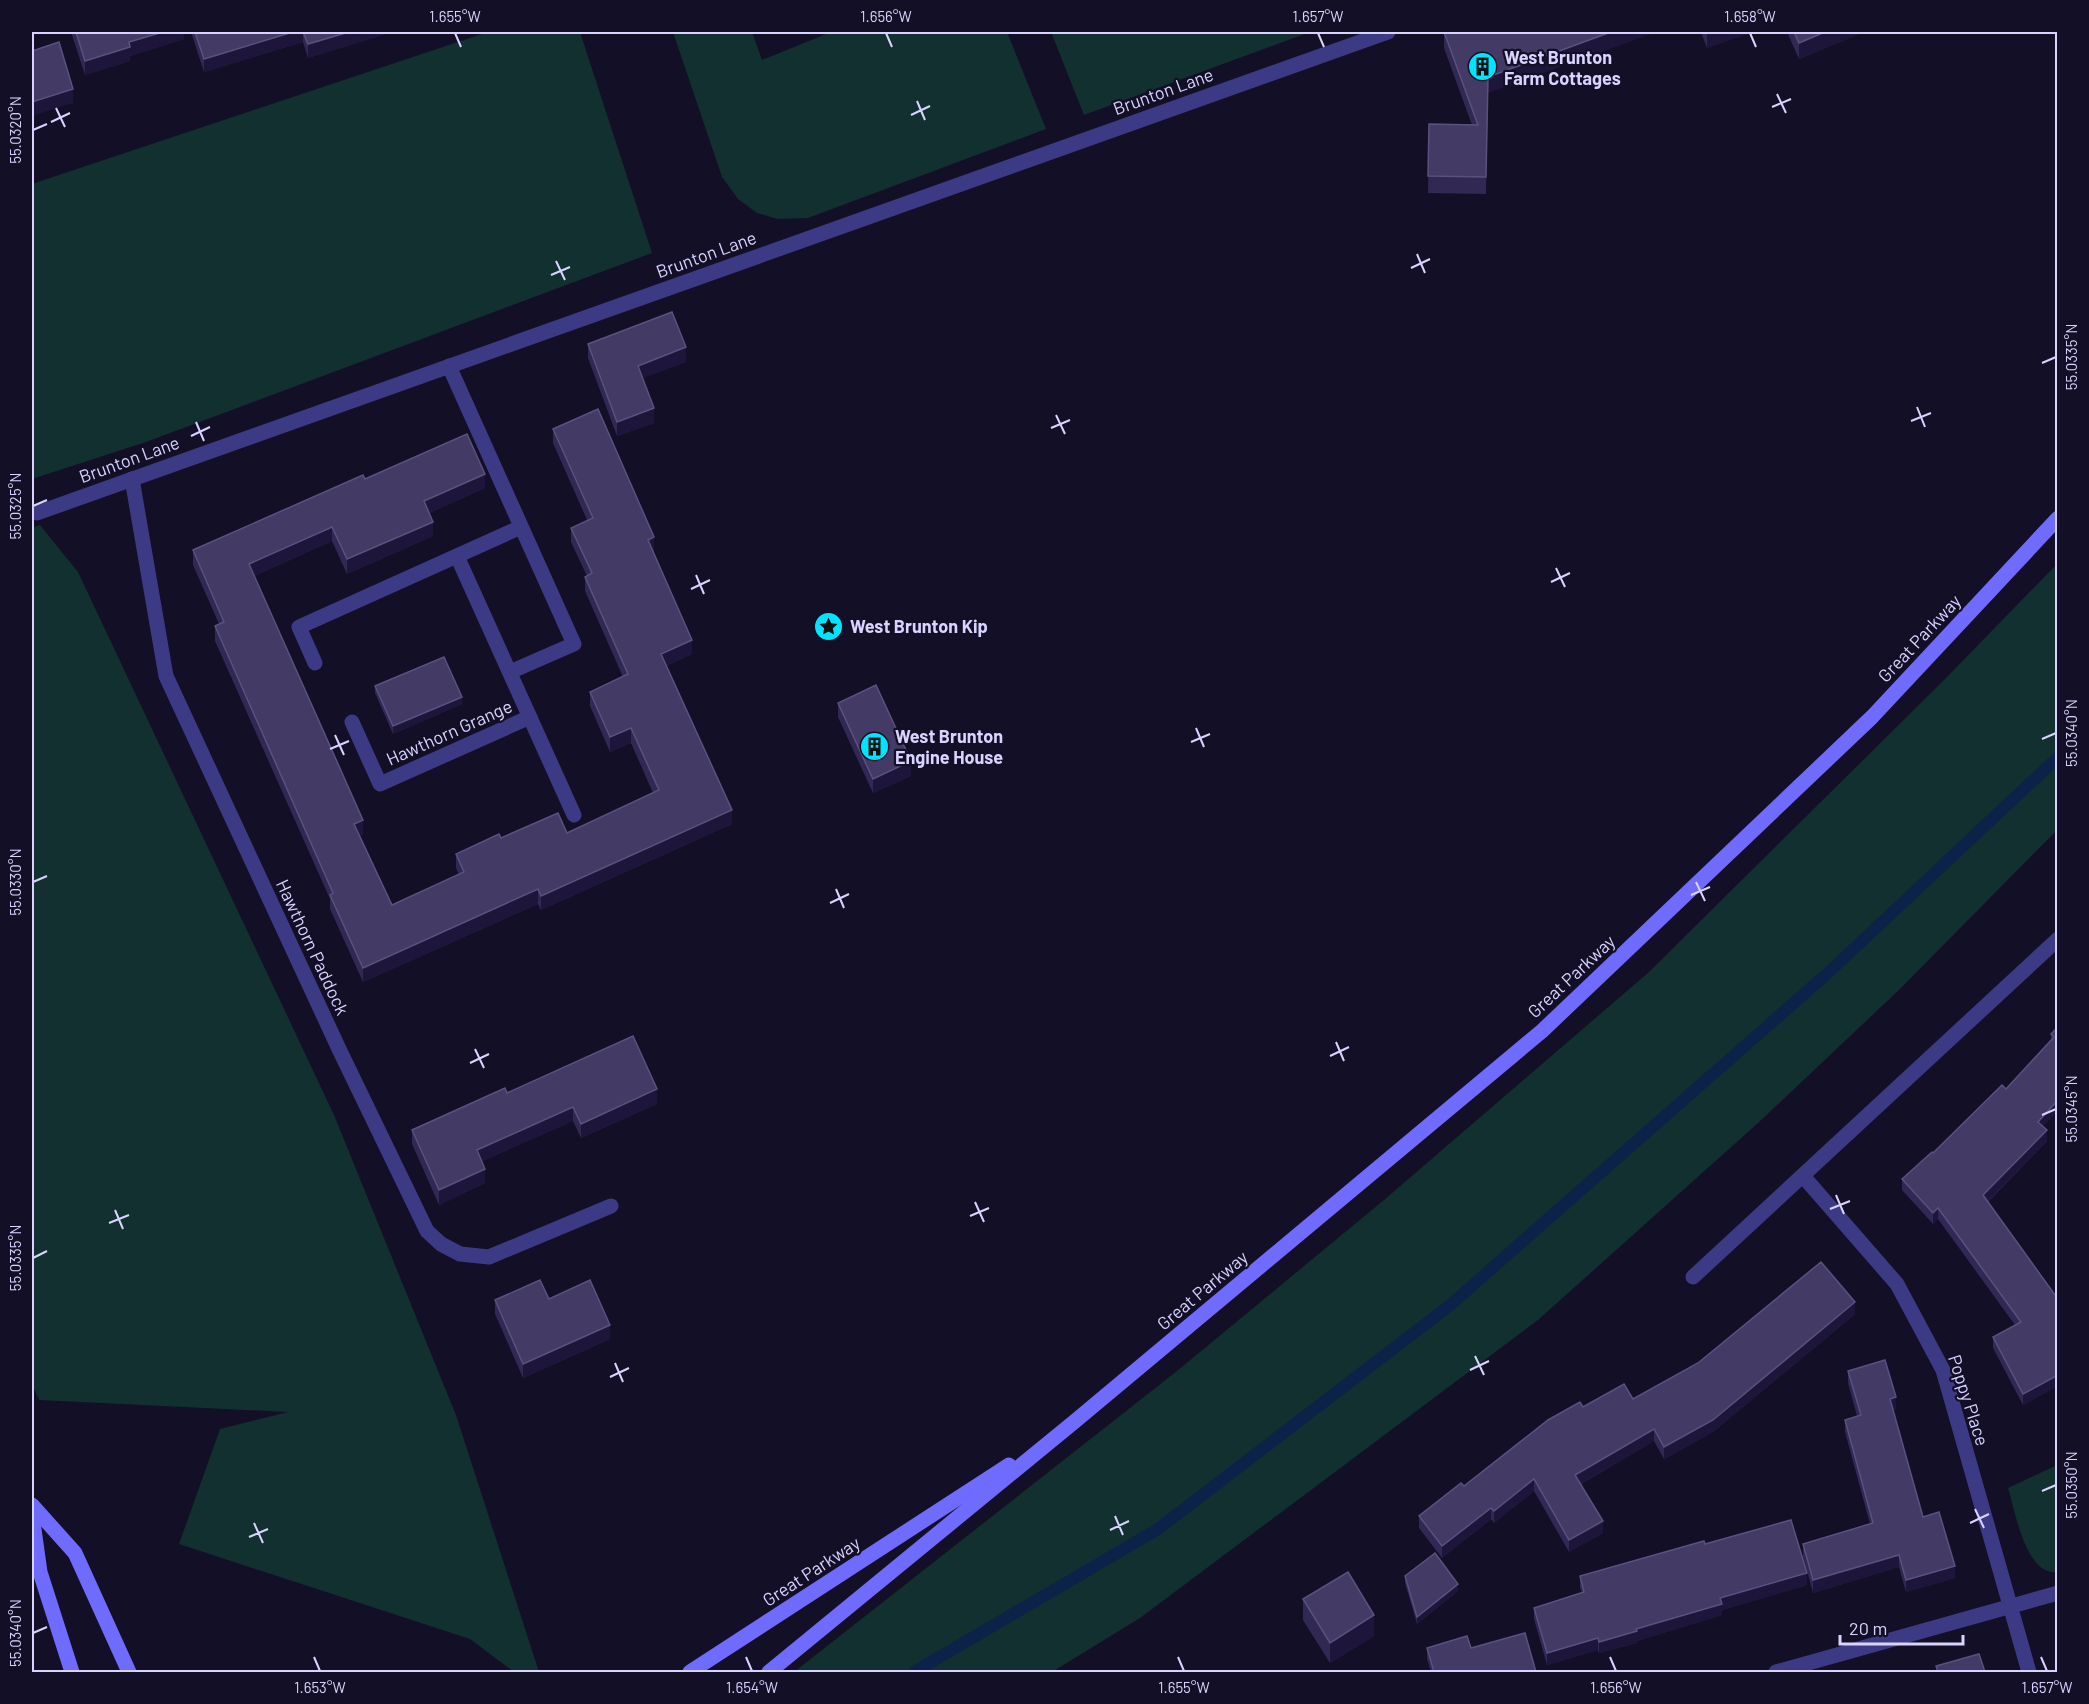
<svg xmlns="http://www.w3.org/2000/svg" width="2089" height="1704" font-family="Barlow,sans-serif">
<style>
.green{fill:#12302f}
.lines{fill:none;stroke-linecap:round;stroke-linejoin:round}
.stream{stroke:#0c2248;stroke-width:12}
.street{stroke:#3d3a85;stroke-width:15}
.secondary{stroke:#6f6bff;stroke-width:15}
.wall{fill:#312854}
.shaded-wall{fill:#1d163a}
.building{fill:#433a66;stroke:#5a527e;stroke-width:1.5}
.ticks{fill:none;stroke:#d9d4ff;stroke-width:2}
.labels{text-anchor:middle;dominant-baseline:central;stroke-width:4.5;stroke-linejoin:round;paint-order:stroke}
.poi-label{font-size:18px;font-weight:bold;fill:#d9d4ff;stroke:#130f26;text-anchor:start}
.street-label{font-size:18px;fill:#d9d4ff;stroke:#130f26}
.neatline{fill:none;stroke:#d9d4ff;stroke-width:2}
.ticks-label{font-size:15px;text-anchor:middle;fill:#d9d4ff}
</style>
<rect width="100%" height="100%" fill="#130f26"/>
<!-- green -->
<g class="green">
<polygon points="488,32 580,32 652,253 146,442 32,479 32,184"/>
<polygon points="673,32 752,32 762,60 831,32 1007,32 1046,129 808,218 778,219 757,213 738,199 722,177"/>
<polygon points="1051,32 1310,32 1084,115"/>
<polygon points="40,525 78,572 334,1115 456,1415 539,1672 514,1672 470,1639 179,1544 220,1429 288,1412 39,1400 32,1384 32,528"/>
<polygon points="2057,564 2057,830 1900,989 1758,1123 1538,1320 1140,1618 1052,1672 794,1672 1177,1371 1384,1200 1649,972 1945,679"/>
<path d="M2057 1465V1572C2026 1576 2015 1511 2008 1488Z"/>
</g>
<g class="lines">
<!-- stream -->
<polyline class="stream" points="914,1672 1158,1529 1449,1306 1829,972 2058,757"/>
<!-- street -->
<g class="street">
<polyline points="449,366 574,644 510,672"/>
<polyline points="132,479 166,676 339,1049 427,1231 441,1244 460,1254 489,1257 611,1206"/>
<polyline points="37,513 1388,32"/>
<polyline points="457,556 574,815"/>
<polyline points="315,663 299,627 521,527"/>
<polyline points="352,722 380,784 530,717"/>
<polyline points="1803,1176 1897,1284 1943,1370 2029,1672"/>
<polyline points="1693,1277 2058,939"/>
<polyline points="1776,1672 2058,1593"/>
</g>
<!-- secondary -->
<g class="secondary">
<polyline points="32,1505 75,1553 129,1672"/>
<polyline points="32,1515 40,1572 72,1672"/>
<polyline points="690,1672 1009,1465"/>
<polyline points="769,1672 1074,1422 1542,1031 1872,717 2058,518"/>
</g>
</g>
<!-- wall -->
<g class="wall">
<polygon points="71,32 184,32 184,39 130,56 130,61 85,75"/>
<polygon points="191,32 392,32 308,58 303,42 204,72"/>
<polygon points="1444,32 1488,93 1486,194 1428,193 1429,124 1472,125 1444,48"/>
<polygon points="1701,32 1752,32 1707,48"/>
<polygon points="1787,32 1864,32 1799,59"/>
<polygon points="588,344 686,362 642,378 654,423 617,436 588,358"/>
<polygon points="553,429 654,551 653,551 692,654 666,666 732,824 541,910 538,904 363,982 330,909 330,899 215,641 215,626 219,624 193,565 193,550 365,479 485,488 429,513 433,536 347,574 332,541 254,576 363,835 360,836 392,905 459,875 456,868 456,854 501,838 567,833 653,793 631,743 610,752 590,706 590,692 623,677 585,591 585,577 587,576 571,542 571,528 587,520 553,443"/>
<polygon points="375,686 462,704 393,734 375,693"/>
<polygon points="838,703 911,776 873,793 838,717"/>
<polygon points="2058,1027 2043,1127 2047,1141 1988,1202 2055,1295 2058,1293 2058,1386 2023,1405 1993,1348 1993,1337 2015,1325 1938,1219 1933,1224 1902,1190 1902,1179 1933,1153 2006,1089 2051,1040 2051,1034"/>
<polygon points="507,1093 657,1104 581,1138 573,1121 482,1161 485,1183 439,1205 412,1144 412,1130"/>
<polygon points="549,1299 610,1339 523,1378 495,1314 495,1300"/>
<polygon points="1855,1314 1713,1432 1664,1459 1654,1441 1581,1484 1603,1533 1569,1552 1534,1491 1494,1523 1491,1519 1442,1558 1419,1528 1419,1516 1583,1407 1633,1399"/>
<polygon points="1848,1371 1896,1409 1893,1410 1923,1517 1955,1578 1906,1592 1899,1567 1813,1593 1803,1556 1803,1544 1870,1524 1845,1432 1845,1420 1857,1416 1848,1383"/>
<polygon points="1705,1544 1807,1585 1722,1610 1722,1615 1637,1641 1637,1643 1599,1653 1598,1650 1547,1665 1534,1619 1534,1608 1582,1593 1580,1588 1580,1576"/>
<polygon points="1405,1576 1458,1591 1417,1624 1405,1583"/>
<polygon points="1303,1599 1374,1636 1330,1663 1303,1620"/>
<polygon points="1427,1648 1471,1648 1536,1672 1431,1672 1427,1659"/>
</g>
<!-- shaded-wall -->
<g class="shaded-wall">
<polygon points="163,32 184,32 184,39 130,56 130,61 85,75 85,61 129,42"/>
<polygon points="293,32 303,32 303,42 204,72 204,59"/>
<polygon points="349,32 392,32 308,58 308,44"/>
<polygon points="1611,32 1657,32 1488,93 1486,194 1488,77"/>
<polygon points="1707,32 1752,32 1707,48"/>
<polygon points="1825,32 1864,32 1799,59 1799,43"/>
<polygon points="73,89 73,103 32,116 32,102"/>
<polygon points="686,347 686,362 638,380 638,366"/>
<polygon points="654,408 654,423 617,436 617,422"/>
<polygon points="485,474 485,488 424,515 424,501"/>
<polygon points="433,522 433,536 347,574 347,559"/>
<polygon points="332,527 332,541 249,578 249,564"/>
<polygon points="654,537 654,551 648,554 648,540"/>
<polygon points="692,640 692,654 661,668 661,654"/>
<polygon points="462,697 462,704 393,734 393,726"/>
<polygon points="631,728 631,743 610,752 610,737"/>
<polygon points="911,761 911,776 873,793 873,779"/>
<polygon points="732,810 732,824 541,910 541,896"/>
<polygon points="363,820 363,835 354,839 354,824"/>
<polygon points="538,889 538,904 363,982 363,968"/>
<polygon points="657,1089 657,1104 581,1138 581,1124"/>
<polygon points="2058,1100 2058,1111 2038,1132 2038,1122"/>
<polygon points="573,1107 573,1121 477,1164 477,1150"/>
<polygon points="2047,1130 2047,1141 1983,1206 1983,1195"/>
<polygon points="485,1169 485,1183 439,1205 439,1190"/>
<polygon points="1938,1208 1938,1219 1933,1224 1933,1213"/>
<polygon points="1855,1302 1855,1314 1713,1432 1664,1459 1664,1447"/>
<polygon points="610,1325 610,1339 523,1378 523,1364"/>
<polygon points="2058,1375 2058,1386 2023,1405 2023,1394"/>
<polygon points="1896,1397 1896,1409 1890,1411 1890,1399"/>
<polygon points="1654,1429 1654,1441 1575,1487 1575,1475"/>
<polygon points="1534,1479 1534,1491 1494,1523 1494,1511"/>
<polygon points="1491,1508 1491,1519 1442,1558 1442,1546"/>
<polygon points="1603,1521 1603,1533 1569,1552 1569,1540"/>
<polygon points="1899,1555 1899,1567 1813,1593 1813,1580"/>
<polygon points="1955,1566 1955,1578 1906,1592 1906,1580"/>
<polygon points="1807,1573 1807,1585 1722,1610 1722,1615 1637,1641 1637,1643 1599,1653 1599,1642 1720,1598"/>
<polygon points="1458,1584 1458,1591 1417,1624 1417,1617"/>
<polygon points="1374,1615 1374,1636 1330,1663 1330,1643"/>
<polygon points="1598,1638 1598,1650 1547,1665 1547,1653"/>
</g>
<!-- building -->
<g class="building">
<polygon points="76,32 163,32 129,42 130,47 85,61"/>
<polygon points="195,32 293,32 204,59"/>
<polygon points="303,32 349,32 308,44"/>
<polygon points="1444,32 1611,32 1488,77 1486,177 1428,176 1429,124 1478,125"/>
<polygon points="1794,32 1825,32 1799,43"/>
<polygon points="59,42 73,89 32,102 32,51"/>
<polygon points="672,312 686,347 638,366 654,408 617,422 588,344"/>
<polygon points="598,409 654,537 648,540 692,640 661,654 732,810 541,896 538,889 363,968 330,895 333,893 215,626 224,622 193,550 363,475 365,479 467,434 485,474 424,501 433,522 347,559 332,527 249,564 363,820 354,824 392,905 464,872 456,854 499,834 501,838 558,813 567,833 659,790 631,728 610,737 590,692 628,674 585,577 592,573 571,528 593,518 553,429"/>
<polygon points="444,657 462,697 393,726 375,686"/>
<polygon points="876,685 911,761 873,779 838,703"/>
<polygon points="2058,1027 2058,1100 2038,1122 2047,1130 1983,1195 2055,1295 2058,1293 2058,1375 2023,1394 1993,1337 2021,1322 1938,1208 1933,1213 1902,1179 1932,1152 1933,1153 2002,1085 2006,1089 2054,1037 2051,1034"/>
<polygon points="633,1036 657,1089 581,1124 573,1107 477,1150 485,1169 439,1190 412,1130 505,1088 507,1093"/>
<polygon points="1821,1262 1855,1302 1713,1420 1664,1447 1654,1429 1575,1475 1603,1521 1569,1540 1534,1479 1494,1511 1491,1508 1442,1546 1419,1516 1461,1483 1464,1486 1548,1420 1580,1402 1583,1407 1624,1384 1633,1399 1698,1363"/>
<polygon points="540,1280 549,1299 590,1280 610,1325 523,1364 495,1300"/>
<polygon points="1885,1360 1896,1397 1890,1399 1923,1517 1939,1512 1955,1566 1906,1580 1899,1555 1813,1580 1803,1544 1873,1523 1845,1420 1861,1415 1848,1371"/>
<polygon points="1791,1520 1807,1573 1720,1598 1722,1604 1636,1629 1637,1631 1599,1642 1598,1638 1547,1653 1534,1608 1584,1592 1580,1576 1704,1541 1705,1544"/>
<polygon points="1435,1553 1458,1584 1417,1617 1405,1576"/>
<polygon points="1348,1572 1374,1615 1330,1643 1303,1599"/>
<polygon points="1525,1633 1536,1672 1434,1672 1427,1648 1467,1636 1471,1648"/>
<polygon points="1979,1654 1985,1672 1938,1672 1936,1666"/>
</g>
<!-- ticks -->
<path class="ticks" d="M455 33 461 47M886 33 892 47M1318 33 1324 47M1750 33 1756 47M1777 94 1786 113M917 101 925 120M1772 107 1791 99M56 108 65 127M911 115 930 106M51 122 70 113M33 130 47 124M1417 254 1425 273M556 261 565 280M1411 268 1430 259M551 275 570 267M2042 363 2056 357M1917 407 1925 427M1056 415 1065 434M1911 421 1931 413M196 422 204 441M1051 428 1070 420M191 436 210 427M33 506 47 500M1556 568 1565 587M696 575 704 594M1551 582 1570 573M691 589 710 580M1196 728 1204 747M335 735 344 755M2042 739 2056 733M1191 742 1210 734M330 749 349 741M33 882 47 876M1696 882 1705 901M836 889 844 908M1691 895 1710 887M830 903 849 894M1336 1042 1344 1061M475 1049 484 1068M1330 1056 1349 1047M470 1063 489 1054M2042 1115 2056 1109M1836 1195 1844 1214M975 1202 984 1222M1830 1209 1850 1201M115 1210 123 1229M970 1216 989 1208M109 1223 129 1215M33 1258 47 1251M1475 1356 1484 1375M615 1363 623 1382M1470 1370 1489 1361M610 1377 629 1368M2042 1491 2056 1485M1975 1509 1984 1528M1115 1516 1123 1535M254 1523 263 1543M1970 1523 1989 1514M1110 1530 1129 1521M249 1537 268 1529M33 1633 47 1627M314 1657 320 1671M746 1657 752 1671M1178 1657 1184 1671M1610 1657 1616 1671M2041 1657 2047 1671"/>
<!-- icons -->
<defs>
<symbol id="building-disc" viewBox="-11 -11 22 22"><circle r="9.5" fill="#00e5ff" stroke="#130f26"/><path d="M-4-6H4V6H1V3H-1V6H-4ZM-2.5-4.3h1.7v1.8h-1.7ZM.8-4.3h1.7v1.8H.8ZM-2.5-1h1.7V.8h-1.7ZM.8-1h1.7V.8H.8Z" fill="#111"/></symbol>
<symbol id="sight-disc" viewBox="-11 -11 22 22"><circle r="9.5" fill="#00e5ff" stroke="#130f26"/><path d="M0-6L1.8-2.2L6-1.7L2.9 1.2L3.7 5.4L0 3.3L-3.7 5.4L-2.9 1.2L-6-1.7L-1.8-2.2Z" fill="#111"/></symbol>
</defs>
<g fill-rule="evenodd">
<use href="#building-disc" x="1466" y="50" width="33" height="33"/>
<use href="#sight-disc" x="812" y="610" width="33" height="33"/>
<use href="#building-disc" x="858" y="730" width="33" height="33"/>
</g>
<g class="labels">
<!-- poi labels -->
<g class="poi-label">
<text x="1504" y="57">West Brunton<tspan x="1504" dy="21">Farm Cottages</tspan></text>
<text x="850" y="626">West Brunton Kip</text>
<text x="895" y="736">West Brunton<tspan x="895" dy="21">Engine House</tspan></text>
</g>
<!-- street labels -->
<g class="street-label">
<text transform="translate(1163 91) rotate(-20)">Brunton Lane</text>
<text transform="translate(706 254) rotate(-20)">Brunton Lane</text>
<text transform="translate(129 459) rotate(-20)">Brunton Lane</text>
<text transform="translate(1919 638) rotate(-47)">Great Parkway</text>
<text transform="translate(449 732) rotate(-24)">Hawthorn Grange</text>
<text transform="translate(313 947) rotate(65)">Hawthorn Paddock</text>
<text transform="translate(1571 976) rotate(-43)">Great Parkway</text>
<text transform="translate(1202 1290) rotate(-40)">Great Parkway</text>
<text transform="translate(1969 1400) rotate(72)">Poppy Place</text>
<text transform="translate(811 1571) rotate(-33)">Great Parkway</text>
</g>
</g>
<!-- border -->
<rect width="2089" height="1704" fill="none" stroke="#130f26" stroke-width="66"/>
<!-- scale -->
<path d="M1840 1635v9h123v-9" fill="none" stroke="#d9d4ff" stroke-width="3"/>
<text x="1849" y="1635" font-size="18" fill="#d9d4ff" stroke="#130f26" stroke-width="4.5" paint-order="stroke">20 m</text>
<rect x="33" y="33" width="2023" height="1638" class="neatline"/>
<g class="ticks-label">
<text x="455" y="22">1.655°W</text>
<text x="886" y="22">1.656°W</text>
<text x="1318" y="22">1.657°W</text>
<text x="1750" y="22">1.658°W</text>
<text transform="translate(16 130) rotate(-90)" y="5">55.0320°N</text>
<text transform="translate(2072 357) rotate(-90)" y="5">55.0335°N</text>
<text transform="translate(16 506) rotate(-90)" y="5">55.0325°N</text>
<text transform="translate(2072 733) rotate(-90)" y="5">55.0340°N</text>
<text transform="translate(16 882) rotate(-90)" y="5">55.0330°N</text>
<text transform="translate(2072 1109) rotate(-90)" y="5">55.0345°N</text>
<text transform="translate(16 1258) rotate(-90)" y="5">55.0335°N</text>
<text transform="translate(2072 1485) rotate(-90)" y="5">55.0350°N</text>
<text transform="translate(16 1633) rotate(-90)" y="5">55.0340°N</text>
<text x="320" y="1693">1.653°W</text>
<text x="752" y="1693">1.654°W</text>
<text x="1184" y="1693">1.655°W</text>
<text x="1616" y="1693">1.656°W</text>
<text x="2047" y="1693">1.657°W</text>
</g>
</svg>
